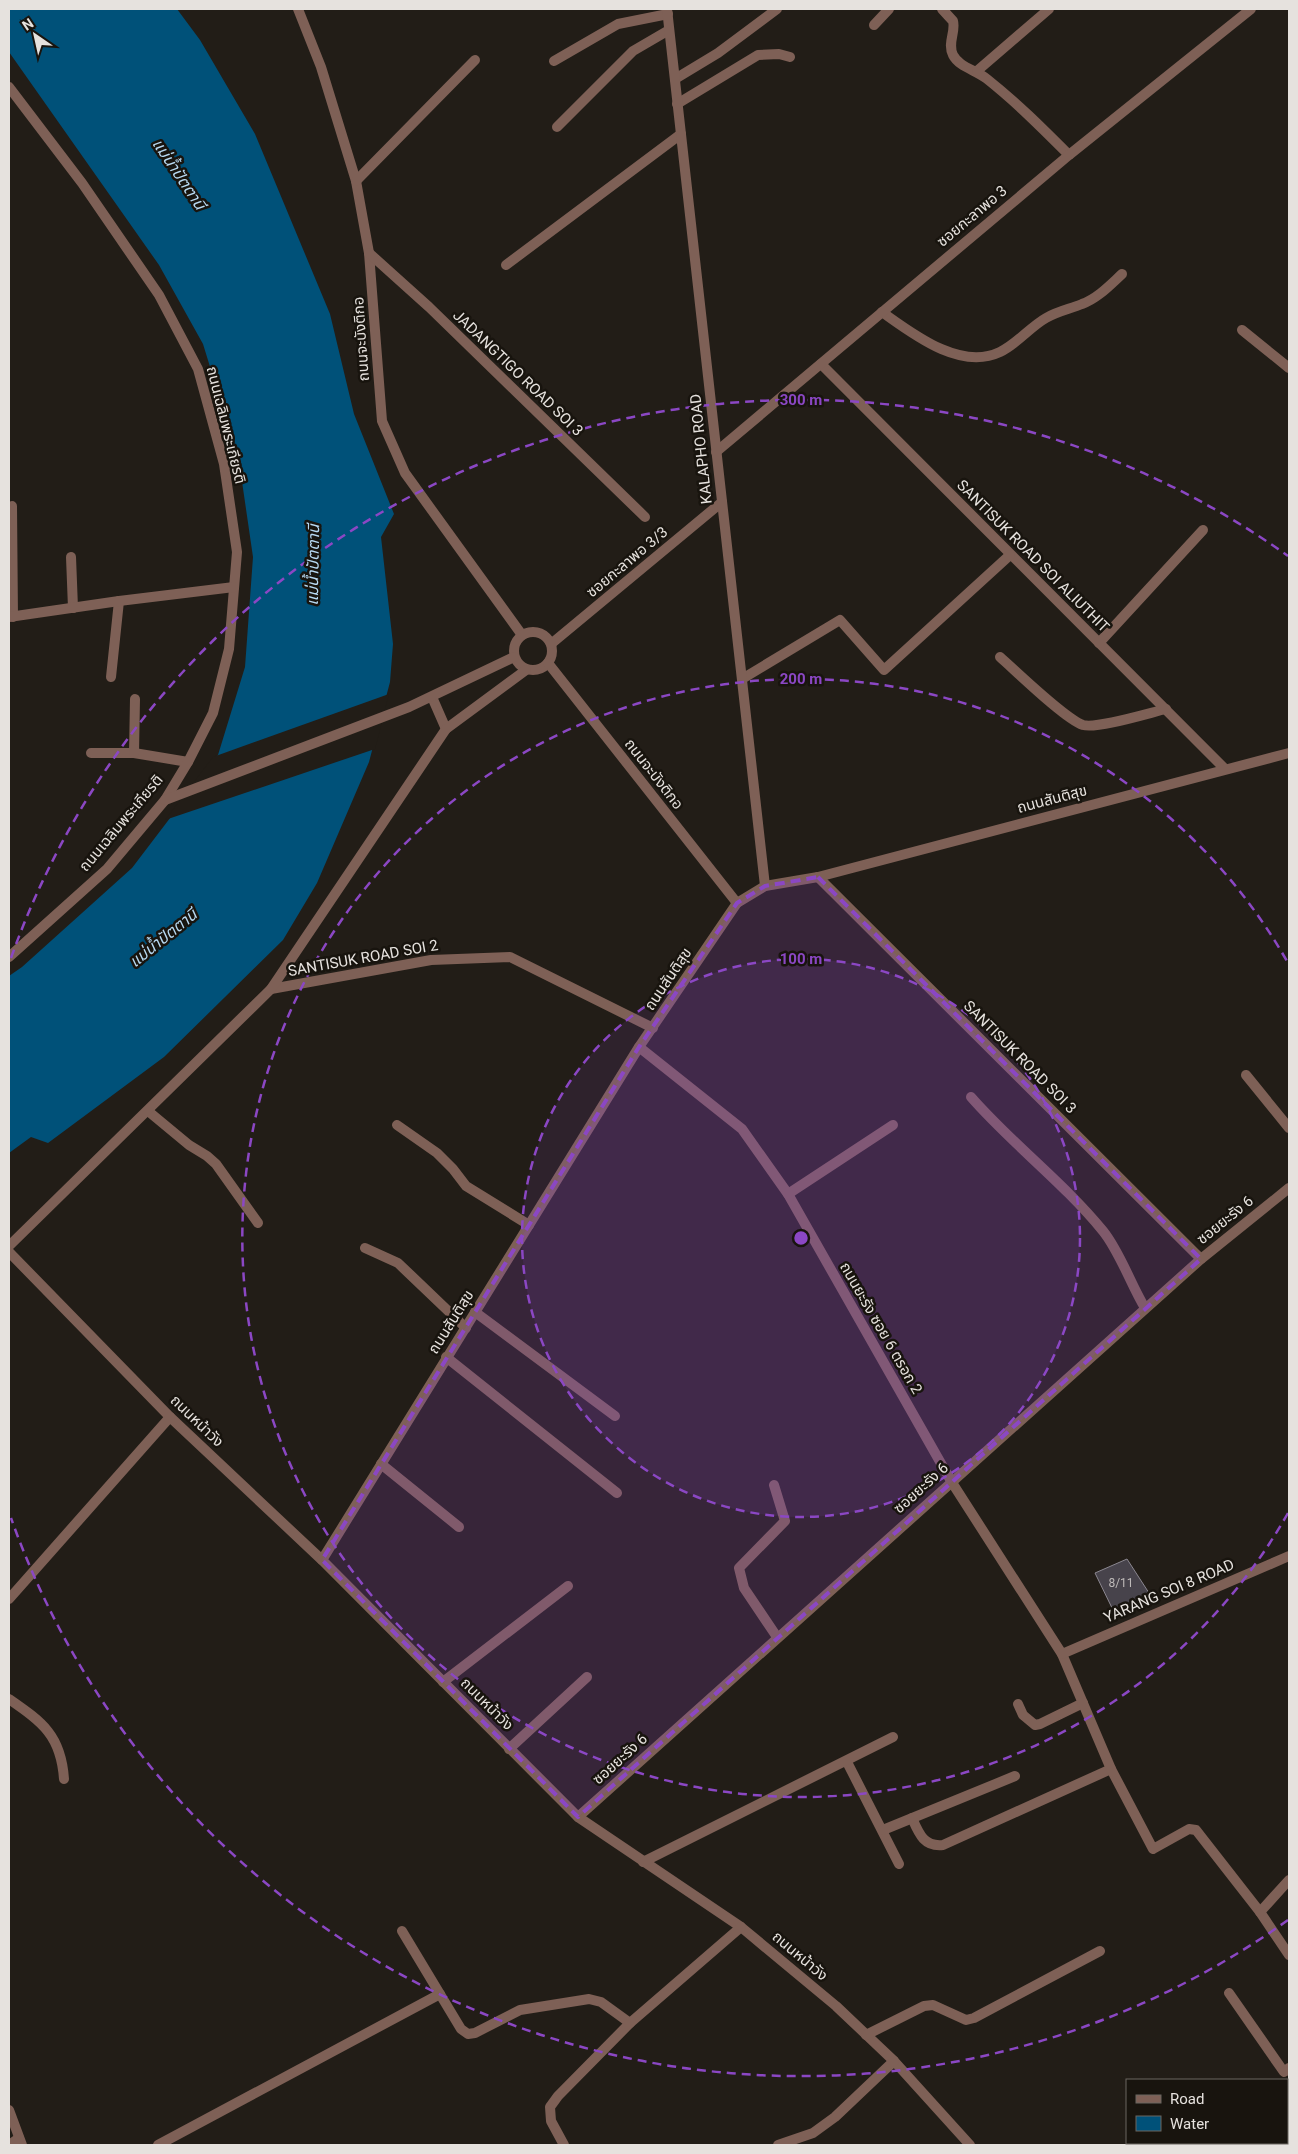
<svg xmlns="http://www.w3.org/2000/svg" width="1298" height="2154" font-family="Roboto,'Noto Sans Thai',sans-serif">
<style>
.water{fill:#005179}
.pier{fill:#221d17}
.building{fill:#47434b;stroke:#8b8790}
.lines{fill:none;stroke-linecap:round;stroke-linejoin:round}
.service{stroke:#7e6056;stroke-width:10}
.minor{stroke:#7e6056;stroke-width:10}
.tertiary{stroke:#7e6056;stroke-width:10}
.marked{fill:#8b47c4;fill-opacity:0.2;stroke:#8b47c4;stroke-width:4;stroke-dasharray:10 6;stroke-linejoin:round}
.ring{fill:none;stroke:#8b47c4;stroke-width:2.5;stroke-dasharray:9 6}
.labels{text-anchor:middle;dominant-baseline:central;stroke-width:5;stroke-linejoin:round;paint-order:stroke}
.number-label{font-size:12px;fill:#bebab9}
.street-label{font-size:15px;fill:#e6e2de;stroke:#18140e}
.water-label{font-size:16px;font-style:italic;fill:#b7d9f2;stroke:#18140e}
.centre{fill:#8b47c4;stroke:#18140e;stroke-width:2.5}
.ring-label{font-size:15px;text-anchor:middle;font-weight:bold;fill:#8b47c4;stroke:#18140e;stroke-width:5;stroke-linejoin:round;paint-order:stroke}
</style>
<rect width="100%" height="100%" fill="#221d17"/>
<!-- water -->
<polygon class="water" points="9,9 177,9 200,40 255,134 330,314 354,414 394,514 381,537 393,644 390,682 369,762 317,883 283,940 164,1057 48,1143 31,1137 9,1153 9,976 22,967 132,868 218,755 245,667 253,557 239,461 203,344 159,265 9,52"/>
<!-- pier -->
<polygon class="pier" points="389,694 375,749 165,820 213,757"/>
<!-- building -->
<polygon class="building" points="1127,1559 1149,1593 1114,1612 1095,1573"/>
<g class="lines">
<!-- service -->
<g class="service">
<polyline points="554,61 618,24 668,14"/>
<polyline points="675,79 718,53 777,9"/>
<polyline points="677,104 758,55 779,54 790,57"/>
<polyline points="557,127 633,51 669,30"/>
<polyline points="1242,330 1289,368"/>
<polyline points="12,506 13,617"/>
<polyline points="71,557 73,608"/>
<path d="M1000 657C1017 672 1065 719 1083 725 1097 729 1149 713 1166 709"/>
<polyline points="111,677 119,601"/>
<polyline points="91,753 134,753 188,762"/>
<polyline points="134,753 135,699"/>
<polyline points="1246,1075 1289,1128"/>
<path d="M971 1097C1012 1144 1063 1182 1103 1231 1120 1252 1131 1285 1145 1308"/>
<polyline points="397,1125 437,1153 453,1169 466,1186 529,1225"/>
<polyline points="365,1248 398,1263 466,1328"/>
<polyline points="381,1464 459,1527"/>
<polyline points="1018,1704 1023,1715 1035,1725 1040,1724 1083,1703"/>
<polyline points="509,1749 587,1677"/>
<polyline points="847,1762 899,1864"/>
<path d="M912 1818C919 1834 924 1847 943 1845L1111 1769"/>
<polyline points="883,1830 1015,1776"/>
</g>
<!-- minor -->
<g class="minor">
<polyline points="298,9 321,67 356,181 369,253 382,421 405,473 522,635"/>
<path d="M942 9 953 21C956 32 947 43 953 55 959 67 976 70 987 79 1016 102 1042 128 1069 155"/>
<polyline points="874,25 889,9"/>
<polyline points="977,71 1049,9"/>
<polyline points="9,87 82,183 159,295 198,369 224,464 237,552 229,649 213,713 188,762 165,800 107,869 9,957"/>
<polyline points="356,181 475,60"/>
<polyline points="369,253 429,307 645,517"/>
<polyline points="506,265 681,134"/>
<path d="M882 312C913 334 960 371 1000 352 1017 344 1030 327 1046 318 1058 311 1070 309 1082 304 1098 298 1110 285 1122 274"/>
<polyline points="821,364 1225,769"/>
<polyline points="716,452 1069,155 1251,9"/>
<polyline points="9,617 119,601 234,587"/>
<circle cx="533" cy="651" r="19"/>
<polyline points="1099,643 1203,530"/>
<polyline points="551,644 722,502"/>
<polyline points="548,663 737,903"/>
<polyline points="742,679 840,620 884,670 1010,555"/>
<polyline points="432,697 446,729"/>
<polyline points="165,800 409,707 514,657"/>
<polyline points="818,877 1201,1259"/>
<polyline points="271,989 431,960 510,957 653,1028"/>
<polyline points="639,1047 742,1129 788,1194 951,1481 1062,1654 1111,1769 1153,1849 1189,1829 1196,1830 1260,1912 1289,1955"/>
<polyline points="148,1111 189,1145 207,1156 216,1164 258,1223"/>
<polyline points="788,1194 893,1125"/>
<polyline points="9,1246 271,989 446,729 526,670"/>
<polyline points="9,1252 170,1417 322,1560 578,1817 741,1927 836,2006 894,2061 970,2145"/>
<polyline points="475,1312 615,1416"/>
<polyline points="446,1357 617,1493"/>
<polyline points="774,1485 785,1521 739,1568 744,1588 777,1637"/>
<polyline points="9,1599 170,1417"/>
<polyline points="1062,1654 1289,1556"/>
<polyline points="443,1682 568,1586"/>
<path d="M9 1699C42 1722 61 1735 64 1779"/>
<polyline points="578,1817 1201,1259 1289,1188"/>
<polyline points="643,1862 893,1737"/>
<polyline points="1260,1912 1289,1880"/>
<polyline points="402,1931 461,2029 468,2034 475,2033 520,2010 589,1999 601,2002 630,2023"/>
<polyline points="1229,1993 1284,2072 1289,2068"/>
<polyline points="866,2035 924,2006 933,2005 966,2020 974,2018 1100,1951"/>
<polyline points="9,2110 22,2145"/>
<polyline points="9,2145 19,2138"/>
<polyline points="158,2145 440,1994"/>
<polyline points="564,2145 551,2121 550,2107 558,2096 630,2023 741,1927"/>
<polyline points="778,2145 813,2133 835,2117 894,2061"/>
</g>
<!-- tertiary -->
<g class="tertiary">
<polyline points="667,9 765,886"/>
<polyline points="322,1560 639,1047 737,903 765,886 818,877 1289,753"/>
</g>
</g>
<!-- marked area -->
<path class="marked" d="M818 877 1201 1259 578 1817 322 1560 639 1047 737 903 765 886Z"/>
<!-- distance rings -->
<circle cx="801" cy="1238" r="279" fill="#8b47c4" fill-opacity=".12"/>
<g class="ring">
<circle cx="801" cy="1238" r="279"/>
<path d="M1288 1513A559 559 0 1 1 1288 963"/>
<path d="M1288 1920A838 838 0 0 1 11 1518M11 958A838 838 0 0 1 1288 556"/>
</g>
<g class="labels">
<!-- number labels -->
<g class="number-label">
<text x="1121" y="1583">8/11</text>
</g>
<!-- street labels -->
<g class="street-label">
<text transform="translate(972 216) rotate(-40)">ซอยกะลาพอ 3</text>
<text transform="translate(361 339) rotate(-94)">ถนนจะบังติกอ</text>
<text transform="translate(518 373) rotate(44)">JADANGTIGO ROAD SOI 3</text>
<text transform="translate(226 425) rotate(76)">ถนนเฉลิมพระเกียรติ</text>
<text transform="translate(701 449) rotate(-96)">KALAPHO ROAD</text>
<text transform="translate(1033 556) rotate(45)">SANTISUK ROAD SOI ALIUTHIT</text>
<text transform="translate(627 562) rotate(-40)">ซอยกะลาพอ 3/3</text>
<text transform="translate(654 774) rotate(52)">ถนนจะบังติกอ</text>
<text transform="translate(1052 799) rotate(-15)">ถนนสันติสุข</text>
<text transform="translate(121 823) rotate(-50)">ถนนเฉลิมพระเกียรติ</text>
<text transform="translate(363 958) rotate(-10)">SANTISUK ROAD SOI 2</text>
<text transform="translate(668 979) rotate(-56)">ถนนสันติสุข</text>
<text transform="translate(1020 1057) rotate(45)">SANTISUK ROAD SOI 3</text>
<text transform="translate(1225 1220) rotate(-39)">ซอยยะรัง 6</text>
<text transform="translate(451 1322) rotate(-58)">ถนนสันติสุข</text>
<text transform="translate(881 1328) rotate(60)">ถนนยะรัง ซอย 6 ตรอก 2</text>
<text transform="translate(197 1421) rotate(44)">ถนนหน้าวัง</text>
<text transform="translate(921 1488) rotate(-42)">ซอยยะรัง 6</text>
<text transform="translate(1169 1591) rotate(-23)">YARANG SOI 8 ROAD</text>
<text transform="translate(487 1704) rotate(45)">ถนนหน้าวัง</text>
<text transform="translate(620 1759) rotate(-42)">ซอยยะรัง 6</text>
<text transform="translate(800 1956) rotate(40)">ถนนหน้าวัง</text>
</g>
<!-- water labels -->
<g class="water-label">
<text transform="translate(179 174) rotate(56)">แม่น้ำปัตตานี</text>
<text transform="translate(313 565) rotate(-89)">แม่น้ำปัตตานี</text>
<text transform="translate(163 938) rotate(-39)">แม่น้ำปัตตานี</text>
</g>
</g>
<circle cx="801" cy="1238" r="8" class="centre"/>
<g class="ring-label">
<text x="801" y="405">300 m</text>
<text x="801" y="684">200 m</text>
<text x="801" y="964">100 m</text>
</g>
<!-- border -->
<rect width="1298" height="2154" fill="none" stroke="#e6e2de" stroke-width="20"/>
<!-- legend -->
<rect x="1126" y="2079" width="162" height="65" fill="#18140e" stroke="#6a6661"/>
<rect x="1136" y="2095" width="25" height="8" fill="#7e6056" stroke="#6a6661"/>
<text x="1170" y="2104" font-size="15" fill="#e6e2de">Road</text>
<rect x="1136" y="2116" width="25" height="15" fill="#005179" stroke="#6a6661"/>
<text x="1170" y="2129" font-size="15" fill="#e6e2de">Water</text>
<!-- north arrow -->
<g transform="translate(35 35) rotate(326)" stroke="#18140e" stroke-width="4" paint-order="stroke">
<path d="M0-4L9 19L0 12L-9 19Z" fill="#e6e2de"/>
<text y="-8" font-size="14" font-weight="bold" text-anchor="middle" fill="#e6e2de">N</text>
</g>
</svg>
